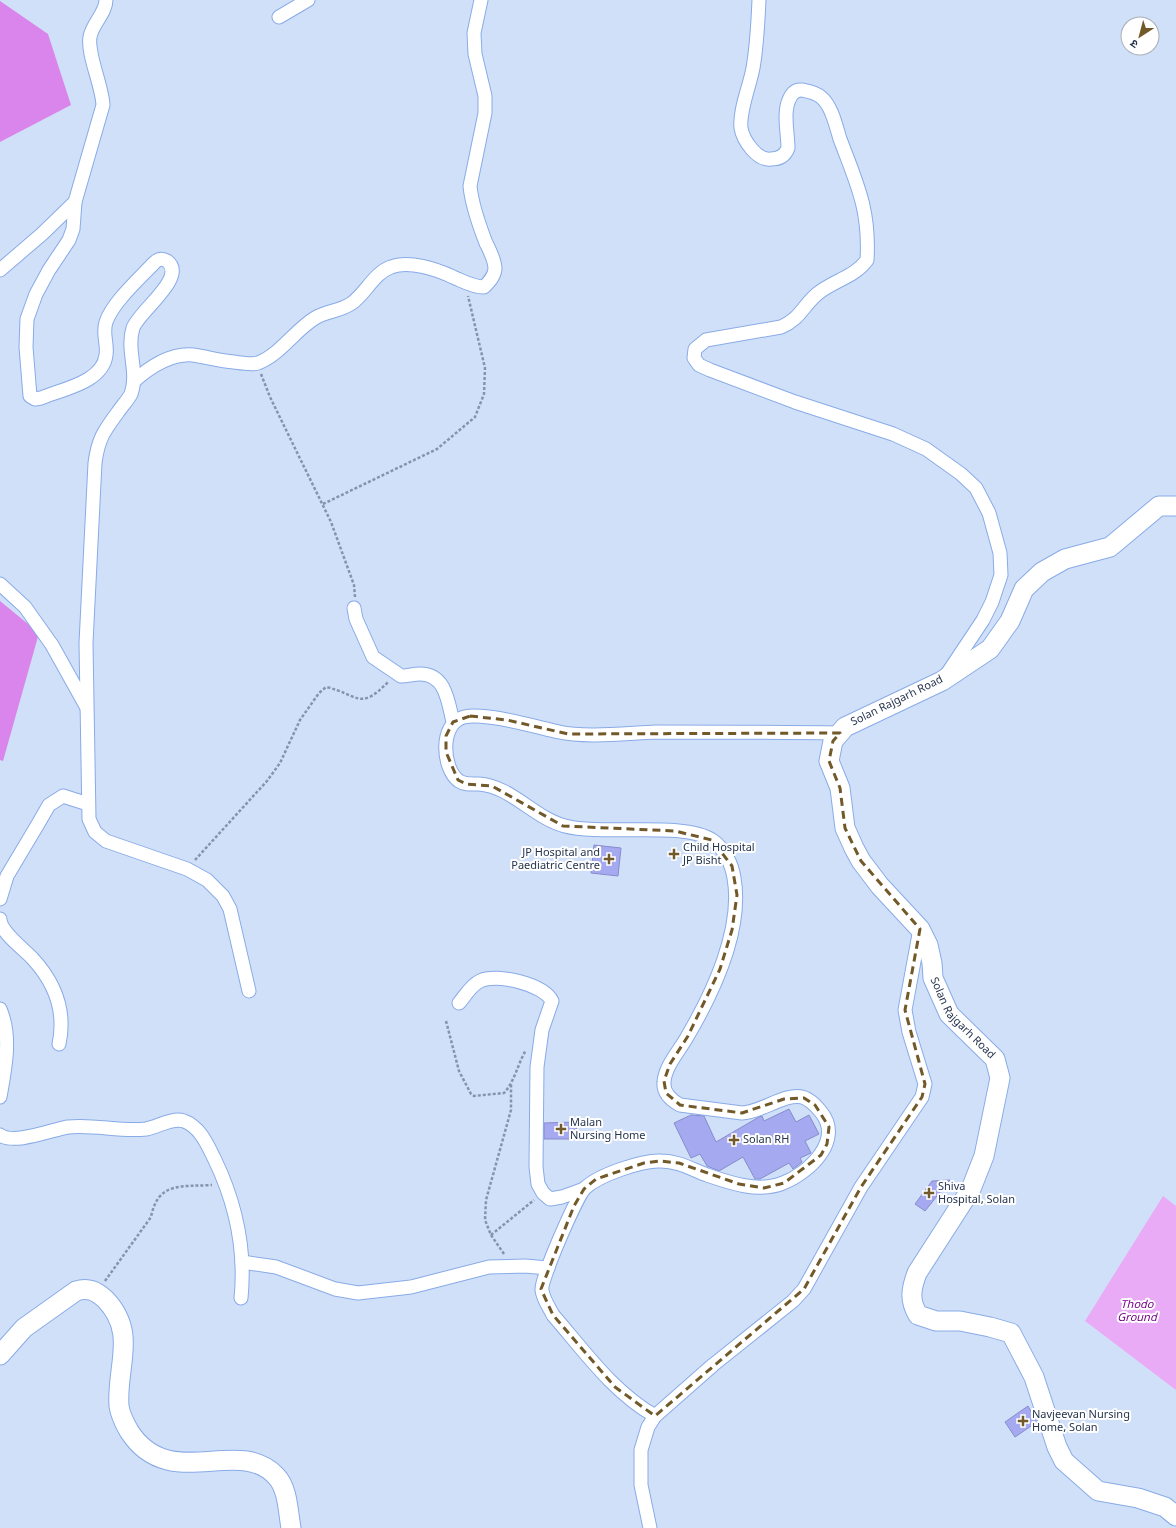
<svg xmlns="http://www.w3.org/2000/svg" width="1176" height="1528" font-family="Georgia,'Noto Sans Devanagari',serif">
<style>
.green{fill:#e9abf6}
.forest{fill:#da85eb}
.building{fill:#a5a9ef;stroke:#878bcb}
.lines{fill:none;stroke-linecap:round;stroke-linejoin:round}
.street-casing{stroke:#88abe7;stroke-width:15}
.secondary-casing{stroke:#88abe7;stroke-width:21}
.path{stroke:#8593ac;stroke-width:2.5;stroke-dasharray:3 2;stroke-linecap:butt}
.street{stroke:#fff;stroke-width:13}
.secondary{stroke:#fff;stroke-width:19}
.marked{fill:none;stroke:#72592a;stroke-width:3;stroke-dasharray:8 5;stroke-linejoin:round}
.poi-dot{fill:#72592a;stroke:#fff;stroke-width:1.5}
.labels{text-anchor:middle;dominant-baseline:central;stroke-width:4;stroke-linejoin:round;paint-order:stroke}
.street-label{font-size:11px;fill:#26344d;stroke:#fff}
.poi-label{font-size:11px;fill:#26344d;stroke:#fff;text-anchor:start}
.park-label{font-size:11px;font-style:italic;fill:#750088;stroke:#fff}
</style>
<rect width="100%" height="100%" fill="#d1e0f9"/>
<!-- green -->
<polygon class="green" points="1163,1196 1176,1206 1176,1390 1085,1321"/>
<!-- forest -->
<g class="forest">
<polygon points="0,1 48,34 71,105 0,142"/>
<polygon points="0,601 39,633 3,761 0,760"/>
</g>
<!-- building -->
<g class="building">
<polygon points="594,845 621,848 618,876 591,873"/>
<polygon points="789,1109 796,1122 809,1115 819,1134 805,1141 811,1153 800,1158 802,1162 793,1169 789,1163 760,1179 755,1179 743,1157 719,1171 707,1166 700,1154 691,1158 674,1123 691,1115 704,1116 716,1142 759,1117 762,1116 764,1121"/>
<polygon points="576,1122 577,1139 544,1139 544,1123"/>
<polygon points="950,1180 925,1211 915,1204 932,1181"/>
<polygon points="1028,1406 1037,1422 1015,1437 1005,1422"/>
</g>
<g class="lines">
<defs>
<g id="street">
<path d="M106 0C106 13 92 24 90 37 87 54 102 85 103 105L75 202 73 229 69 240 49 270 36 294 27 319 26 347 30 396 35 399 41 398C63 389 103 382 106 355 108 344 102 334 106 322 113 302 139 279 154 263 158 259 162 258 167 261 188 277 139 311 133 328 126 350 139 372 131 394 128 400 122 406 118 412 104 431 98 439 95 463L86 643 89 819 95 832 106 841 187 869 207 880 223 896 230 909 249 991"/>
<path d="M759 0C758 23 757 45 753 68 750 85 739 111 741 128 743 140 757 161 771 159 779 159 785 156 788 148 788 135 784 119 787 106 789 98 793 89 802 90 808 91 817 93 822 98 832 107 836 126 840 139 857 184 870 210 867 260 855 277 832 281 817 294 802 307 800 319 781 327L706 340 695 349 694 358 699 365 710 370 795 402 893 434 926 449 961 474 976 488 989 513 1000 553 1001 575 992 602 983 620 947 674"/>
<polyline points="279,17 308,0"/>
<polyline points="0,270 42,234 75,202"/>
<path d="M134 381C150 367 170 353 193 355 207 357 220 361 234 362 241 363 252 365 258 363 281 354 295 330 315 318 327 311 341 311 352 303 366 293 374 273 391 267 409 260 436 269 453 277 463 281 472 287 484 287 489 282 494 277 495 269 495 260 490 251 486 243 479 225 472 206 470 186L485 113V96L475 54 474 33 481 0"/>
<polyline points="0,584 25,607 52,645 86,706"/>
<path d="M354 608 356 619 373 657 401 676C407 676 413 674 420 674 446 674 448 702 453 722"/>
<polyline points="0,899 7,876 38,824 49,805 63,796 88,804"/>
<path d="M0 919C0 932 24 949 33 959 55 983 66 1011 59 1044"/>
<path d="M459 1003C465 996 471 985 480 981 497 973 543 984 552 1001L542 1030 537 1067 536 1167 538 1184 543 1193 550 1199 562 1197 584 1189"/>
<path d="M0 1009C12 1037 5 1068 0 1097"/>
<path d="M0 1135C14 1145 51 1130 68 1127 94 1124 120 1132 146 1129 158 1127 172 1117 184 1121 200 1127 207 1144 214 1158 236 1203 246 1248 241 1298"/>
<polyline points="242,1262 276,1267 335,1289 358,1293 411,1287 489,1267 525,1266 548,1268"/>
<path d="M655 1416C613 1392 585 1352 553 1315 549 1307 543 1299 542 1290 540 1280 577 1196 585 1188 599 1175 642 1160 661 1161 678 1161 691 1169 707 1175 730 1183 759 1193 783 1183 809 1173 844 1140 821 1112 816 1106 810 1099 802 1097 785 1093 762 1112 742 1113L680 1105C671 1100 663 1093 664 1082 665 1066 680 1050 687 1037 713 993 743 929 734 878 732 864 724 848 712 840 683 821 603 836 565 826 534 818 511 786 479 784 472 784 465 785 459 781 442 769 439 723 464 717 486 712 536 727 559 732 585 738 628 733 656 732 717 732 778 732 840 733"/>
<polyline points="650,1528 641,1485 641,1450 648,1427 655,1416 713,1365 793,1301 804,1289 861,1187 922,1097 925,1084 909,1032 905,1010 920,929"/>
</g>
<g id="secondary">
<path id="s1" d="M1176 506H1159L1110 547 1065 559 1042 572 1024 589 1010 621 990 649 942 681 845 727 833 741 829 761 840 788 845 828 854 848 861 861 880 886 920 929 928 945 932 963 933 978 949 1014 995 1059 1000 1078 984 1156 971 1189 917 1273C911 1289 909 1300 918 1315L936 1321H960L990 1327 1011 1333 1034 1377 1057 1447 1064 1461 1098 1491 1138 1498 1165 1507 1176 1516"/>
<path d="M0 1355 24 1328 76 1291C88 1287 96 1291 105 1299 138 1333 116 1366 119 1406 120 1414 125 1424 129 1431 169 1494 238 1435 276 1476 288 1488 288 1512 291 1528"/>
</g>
</defs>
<!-- street casing -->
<use href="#street" class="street-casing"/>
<!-- secondary casing -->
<use href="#secondary" class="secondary-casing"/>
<!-- path -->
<g class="path">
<polyline points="261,374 270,397 331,522 354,585 355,597"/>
<polyline points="323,504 437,449 475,417 484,394 485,368 468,296"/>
<path d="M195 860 267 781 280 763 300 720 319 693 326 687C358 694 359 712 388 682"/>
<path d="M446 1021 459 1071 471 1094 474 1096 504 1093C515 1081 518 1063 526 1050"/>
<polyline points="491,1235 534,1200"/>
<polyline points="504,1254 491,1235 485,1220 486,1200 511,1110 511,1084"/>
<path d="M105 1281 151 1217C158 1181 182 1187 212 1185"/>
</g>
<!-- street -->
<use href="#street" class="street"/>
<!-- secondary -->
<use href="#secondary" class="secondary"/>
</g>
<!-- marked area -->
<path class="marked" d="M470 716 507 720 568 734 840 733 833 741 829 761 840 788 845 828 861 861 920 929 905 1010 925 1084 922 1097 861 1187 804 1289 655 1416 615 1387 553 1315 541 1289 574 1206 584 1189 596 1179 644 1163 660 1161 679 1163 739 1184 764 1188 784 1183 821 1155 827 1144 829 1127 815 1105 804 1098 784 1099 742 1113 680 1105 666 1093 664 1081 670 1064 688 1036 720 969 732 930 737 895 732 866 712 840 675 831 563 826 492 786 466 784 458 780 446 752V736L453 722Z"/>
<!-- markers -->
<g class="poi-dot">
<path d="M672 848h4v4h4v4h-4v4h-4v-4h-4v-4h4z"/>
<path d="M607 853h4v4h4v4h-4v4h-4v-4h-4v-4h4z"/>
<path d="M559 1123h4v4h4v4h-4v4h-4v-4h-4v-4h4z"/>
<path d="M732 1134h4v4h4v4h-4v4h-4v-4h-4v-4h4z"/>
<path d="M927 1187h4v4h4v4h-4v4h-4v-4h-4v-4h4z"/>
<path d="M1021 1415h4v4h4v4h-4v4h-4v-4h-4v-4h4z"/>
</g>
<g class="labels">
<!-- street labels -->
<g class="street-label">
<text transform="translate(897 701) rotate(-26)">Solan Rajgarh Road</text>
<text stroke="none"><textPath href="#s1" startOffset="750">Solan Rajgarh Road</textPath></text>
</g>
<!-- poi labels -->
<g class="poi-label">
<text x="683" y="848">Child Hospital<tspan x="683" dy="13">JP Bisht</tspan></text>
<text x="600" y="853" text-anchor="end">JP Hospital and<tspan x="600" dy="13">Paediatric Centre</tspan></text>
<text x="570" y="1123">Malan<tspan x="570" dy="13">Nursing Home</tspan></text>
<text x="743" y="1140">Solan RH</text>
<text x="938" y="1187">Shiva<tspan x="938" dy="13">Hospital, Solan</tspan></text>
<text x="1032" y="1415">Navjeevan Nursing<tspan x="1032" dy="13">Home, Solan</tspan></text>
</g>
<!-- park labels -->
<g class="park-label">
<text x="1137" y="1305">Thodo<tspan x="1137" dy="13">Ground</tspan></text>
</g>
</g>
<!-- north arrow -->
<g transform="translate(1140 36) rotate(216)"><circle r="19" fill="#ffffff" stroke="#a8aeb8"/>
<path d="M0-3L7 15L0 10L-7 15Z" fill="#72592a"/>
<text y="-6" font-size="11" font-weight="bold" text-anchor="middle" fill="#26344d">उ</text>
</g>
</svg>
